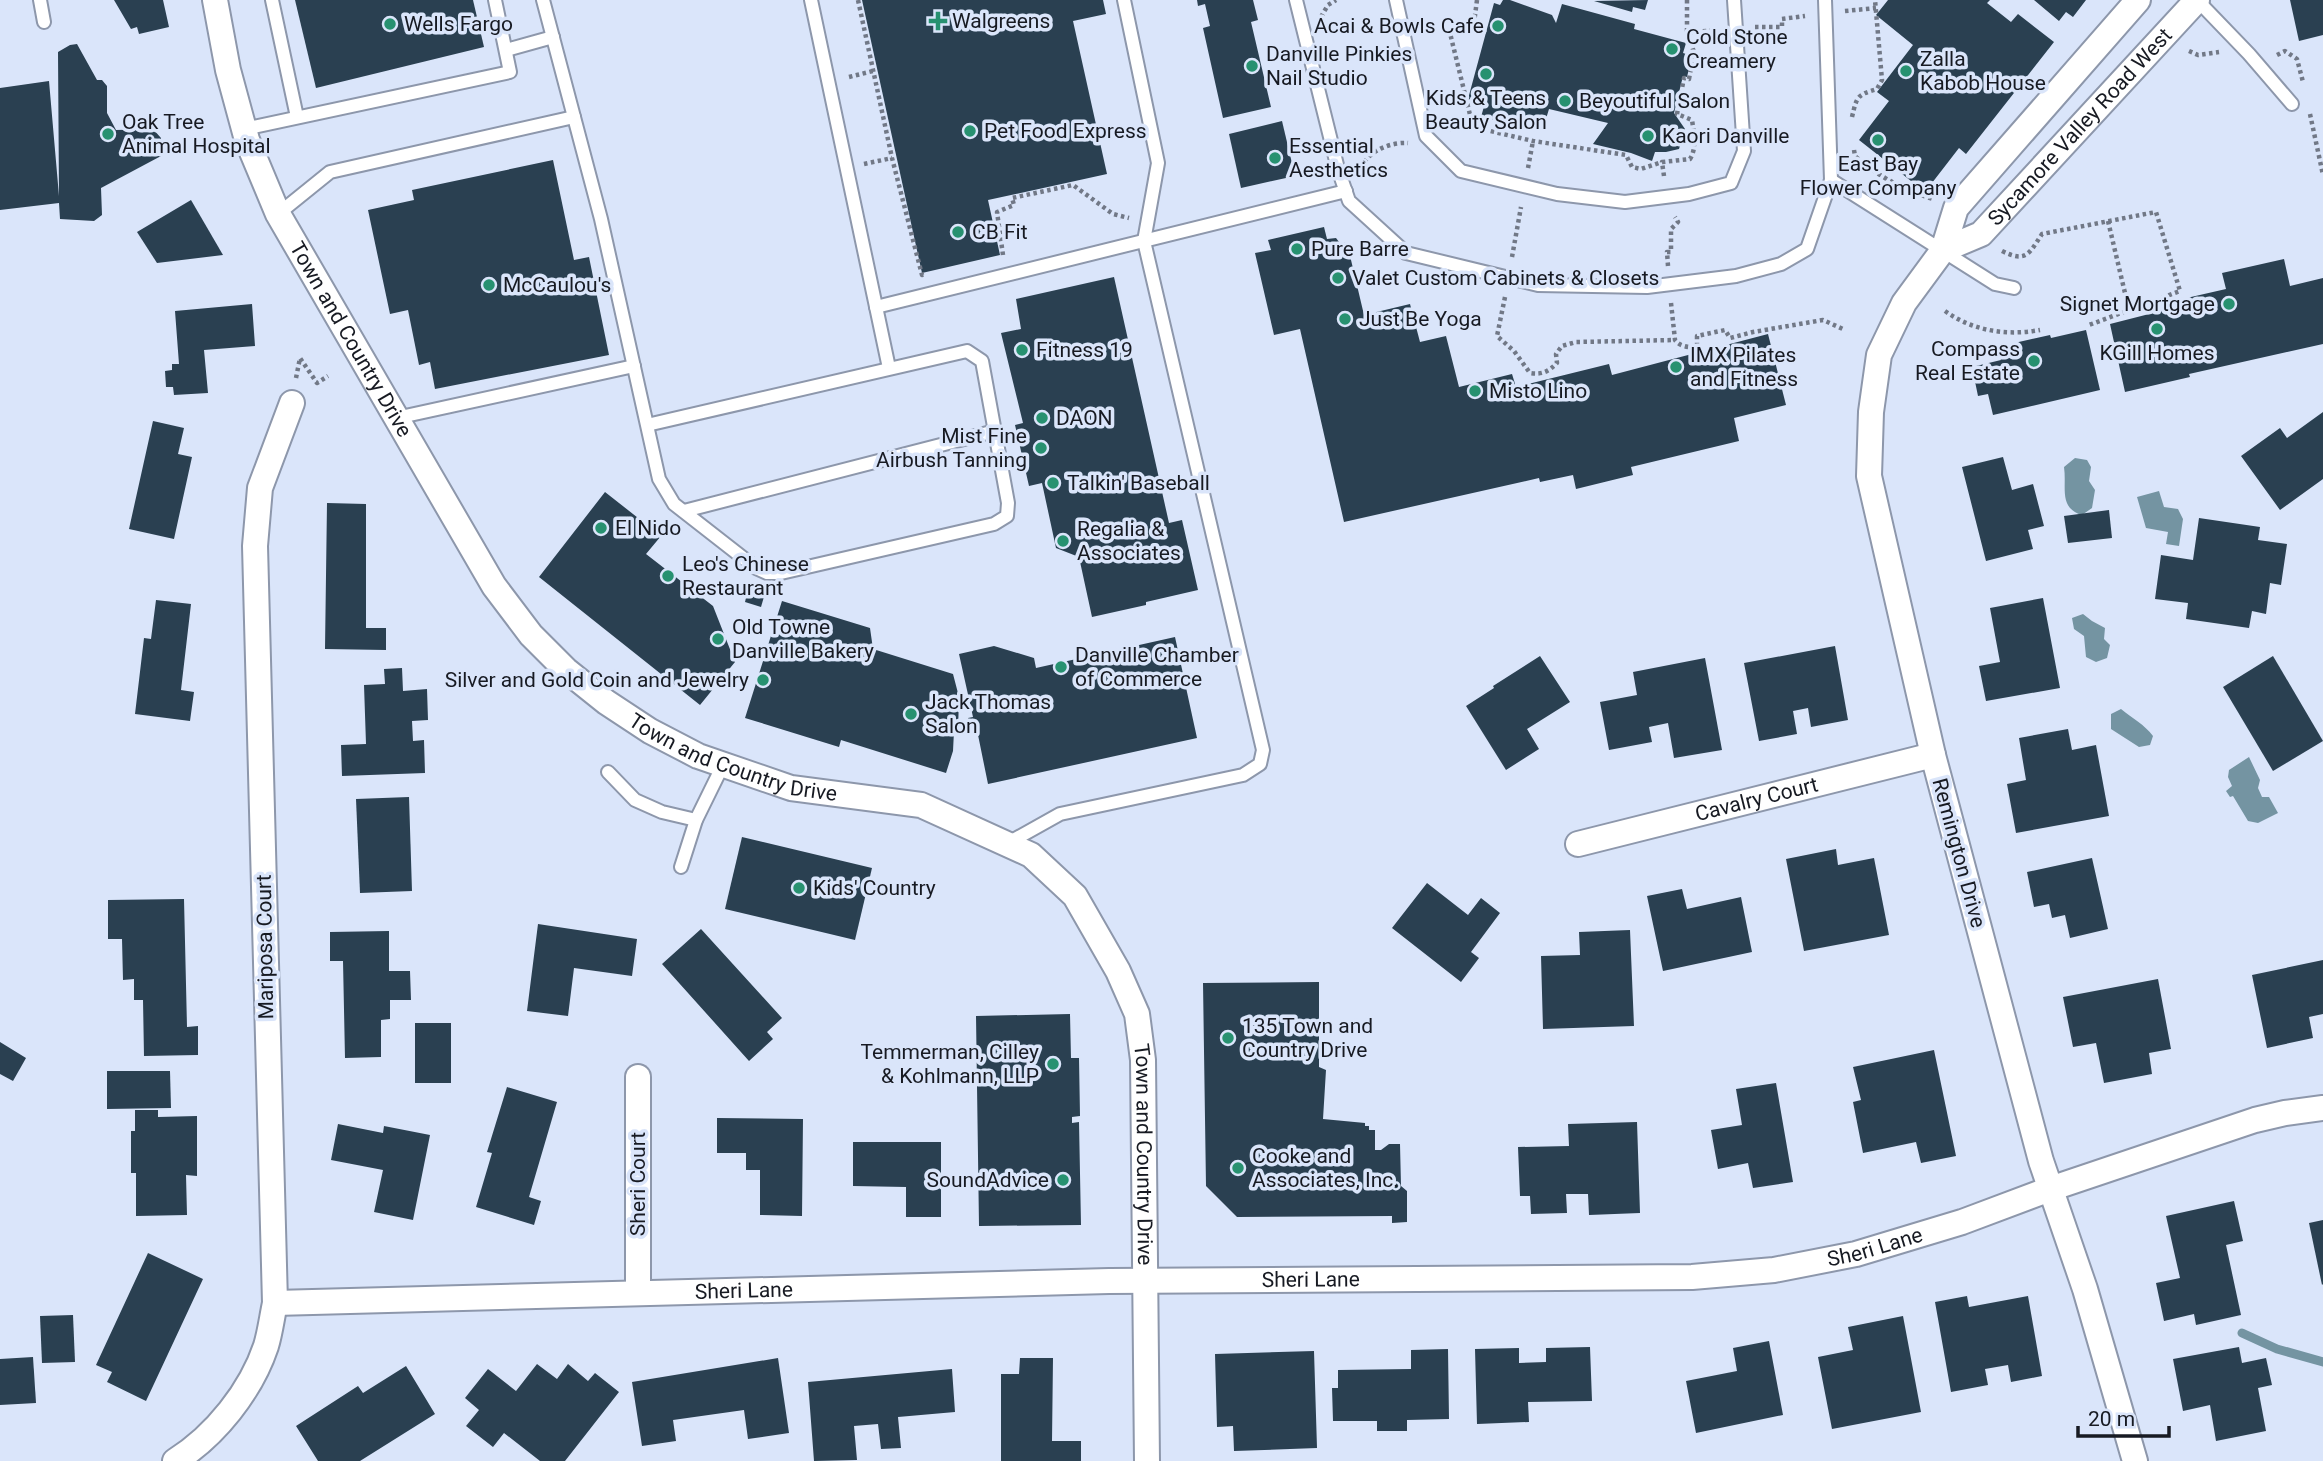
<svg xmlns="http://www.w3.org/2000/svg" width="2323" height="1461" font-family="Roboto,sans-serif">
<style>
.water{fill:#7494a2}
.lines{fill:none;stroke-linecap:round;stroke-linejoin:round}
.stream{stroke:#7494a2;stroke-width:9}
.building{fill:#2a4051}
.lane-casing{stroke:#8d97ab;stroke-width:16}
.street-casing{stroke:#8d97ab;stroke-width:28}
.path{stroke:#717886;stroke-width:4.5;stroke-dasharray:3.5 3.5;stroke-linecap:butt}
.lane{stroke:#fff;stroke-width:12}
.street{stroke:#fff;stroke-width:24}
.poi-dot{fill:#279170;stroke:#dae5fa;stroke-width:2.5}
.labels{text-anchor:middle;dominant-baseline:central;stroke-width:7;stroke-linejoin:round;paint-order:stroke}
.poi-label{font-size:21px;fill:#171a22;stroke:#dae5fa;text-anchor:start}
.street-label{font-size:21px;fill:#171a22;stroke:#dae5fa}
</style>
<rect width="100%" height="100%" fill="#dae5fa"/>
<!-- water -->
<g class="water">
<path d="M2075 458 2087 460 2091 467 2089 481 2095 490 2092 508 2082 515C2058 508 2067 487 2064 467Z"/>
<polygon points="2159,491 2164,507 2178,509 2183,519 2179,546 2166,544 2168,532 2146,528 2137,497"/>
<polygon points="2083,614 2092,621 2105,628 2104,639 2110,645 2107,658 2096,662 2086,657 2084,636 2074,629 2072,618"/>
<path d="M2121 709C2133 719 2144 724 2153 736L2150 745 2139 747 2111 729V714Z"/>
<polygon points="2249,757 2260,780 2258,788 2262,797 2269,797 2278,813 2258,823 2248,821 2233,796 2230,797 2226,791 2232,786 2228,777 2229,770"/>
</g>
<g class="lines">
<!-- stream -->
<polyline class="stream" points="2242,1333 2277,1349 2323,1362"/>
</g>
<!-- building -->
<g class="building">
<polygon points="114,0 163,0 169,27 139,34 137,27 131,29"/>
<polygon points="295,0 473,0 484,47 316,88"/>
<polygon points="862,0 1103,0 1106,14 1073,21 1107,174 988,200 1000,255 922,273"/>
<polygon points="1197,0 1253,0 1258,20 1251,22 1271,107 1223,118 1203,28 1210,26 1205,4 1198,6"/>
<polygon points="1503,0 1510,0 1552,15 1556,23 1562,4 1635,24 1634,29 1686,43 1683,53 1692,56 1687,77 1683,76 1674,113 1685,129 1679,149 1666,152 1655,152 1652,161 1631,153 1593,144 1608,123 1549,109 1542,132 1481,117 1485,103 1468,99 1494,3 1500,5"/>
<polygon points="1648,0 1645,10 1633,7 1632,12 1594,1"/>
<polygon points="1888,0 1990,0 1987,3 2011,22 2018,14 2054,42 1966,154 1959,148 1925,192 1859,140 1889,101 1877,92 1913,45 1876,15"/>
<polygon points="2034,0 2086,0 2073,17 2066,12 2059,21"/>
<polygon points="2290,0 2323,0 2323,35 2299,41"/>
<polygon points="77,44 97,80 102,80 107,86 107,113 116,130 153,129 161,138 161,156 101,188 102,215 94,221 60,219 59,203 0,210 0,88 49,81 59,196 58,52 70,45"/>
<polygon points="1282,121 1295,176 1241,188 1229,134"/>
<polygon points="553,160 574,260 589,257 609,355 435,389 430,362 419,365 408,310 390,314 368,210 414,200 412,190"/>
<polygon points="191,200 223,255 157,263 137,232"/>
<polygon points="1324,227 1327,239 1336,238 1339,242 1347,243 1364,315 1410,304 1420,342 1446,336 1459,387 1512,374 1516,387 1609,364 1612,375 1768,334 1786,405 1734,418 1739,441 1631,467 1633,475 1576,489 1573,475 1540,482 1539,478 1344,522 1300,329 1274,335 1255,253 1271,250 1268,240"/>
<polygon points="2284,259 2290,286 2323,278 2323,344 2189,374 2190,377 2125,392 2110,324 2157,312 2156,305 2226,289 2222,273"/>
<polygon points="1114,277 1169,523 1182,520 1198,590 1146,602 1146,605 1092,617 1079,557 1056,548 1042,483 1029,486 1015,425 1023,423 1001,333 1021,329 1016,299"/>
<polygon points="252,304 255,346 204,350 208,393 174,395 173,387 166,387 165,371 172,370 172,364 179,364 175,311"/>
<polygon points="2086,330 2100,390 1993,415 1988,394 1978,396 1972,367 2001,360 1997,347 2050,335 2051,338"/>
<polygon points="2323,412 2323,479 2280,510 2241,456 2280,428 2287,438"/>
<polygon points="153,421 184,428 178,454 192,457 174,539 129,529"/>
<polygon points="2003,457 2012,490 2033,484 2044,526 2028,530 2033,549 1986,561 1962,467"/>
<polygon points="605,492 661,536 646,554 713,606 735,662 700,705 539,577"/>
<polygon points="327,503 366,504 366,628 386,628 386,650 325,649"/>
<polygon points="2109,510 2112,538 2068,543 2064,516"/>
<polygon points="2199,518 2260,527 2258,540 2287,544 2281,585 2270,583 2266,614 2252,611 2249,628 2186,619 2188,603 2155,599 2161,555 2193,560"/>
<polygon points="749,585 766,590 761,607 745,602"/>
<polygon points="2043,598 2060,688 1986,701 1979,666 2000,662 1990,608"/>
<polygon points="156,600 191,604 181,690 194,692 190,721 135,714 144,638 151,639"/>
<polygon points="782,601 870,628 873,649 953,674 959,697 958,731 954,731 953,751 946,773 841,740 839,747 745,718"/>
<polygon points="1175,637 1197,738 988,784 977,730 971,731 968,718 973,717 959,654 994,646 1034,658 1036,668"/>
<polygon points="1835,646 1848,720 1811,727 1808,708 1793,711 1797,734 1759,741 1744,663"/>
<polygon points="1540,656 1570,702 1527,729 1539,749 1506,770 1466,706 1494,688 1493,686"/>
<polygon points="2273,656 2323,741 2273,771 2223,687"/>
<polygon points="1705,658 1722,750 1674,758 1668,723 1649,727 1652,742 1609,750 1600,702 1637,695 1633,672"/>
<polygon points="402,668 403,691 427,689 428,720 412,721 413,741 424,740 425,773 342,776 341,745 366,744 364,685 385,684 384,669"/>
<polygon points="2068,729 2072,750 2096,745 2109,816 2016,833 2007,784 2026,780 2019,738"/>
<polygon points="409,797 412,891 360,893 356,799"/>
<polygon points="742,837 872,868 855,940 725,909"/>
<polygon points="1836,849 1838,865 1874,858 1889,935 1804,951 1786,859"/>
<polygon points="2092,858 2108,929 2070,938 2065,915 2052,918 2049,904 2034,907 2027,872"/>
<polygon points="1427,883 1468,915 1481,898 1500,913 1471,952 1479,958 1461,982 1392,928"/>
<polygon points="1682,889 1687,909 1741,897 1752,952 1663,971 1647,896"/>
<polygon points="184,899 187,1027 198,1026 198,1055 144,1056 143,1000 134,1000 134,979 123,980 122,939 108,939 108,900"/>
<polygon points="538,924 637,939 632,976 574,968 568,1016 527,1011"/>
<polygon points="701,929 782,1018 767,1032 773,1039 749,1061 662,964"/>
<polygon points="1630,930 1634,1026 1543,1029 1541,956 1580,955 1579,932"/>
<polygon points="389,931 389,971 410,971 411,1000 390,1000 390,1019 381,1020 381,1057 345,1058 343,961 330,961 330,932"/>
<polygon points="2323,960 2323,1014 2309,1017 2313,1038 2267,1048 2252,975"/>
<polygon points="2158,979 2171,1049 2149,1053 2152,1074 2104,1083 2096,1043 2073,1047 2063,997"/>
<polygon points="1319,982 1319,1067 1326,1070 1323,1119 1365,1123 1365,1126 1369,1126 1369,1130 1375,1130 1375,1150 1381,1150 1389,1144 1400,1144 1401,1186 1407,1191 1407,1222 1392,1223 1392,1216 1237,1217 1206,1186 1203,983"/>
<polygon points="1070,1014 1071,1058 1079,1058 1080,1116 1072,1117 1072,1123 1079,1122 1081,1225 979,1226 976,1016"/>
<rect x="415" y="1023" width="36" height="60"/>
<polygon points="0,1042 26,1058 13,1081 0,1074"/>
<polygon points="1934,1050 1956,1156 1921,1163 1916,1142 1863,1153 1853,1102 1861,1100 1853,1067"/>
<polygon points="107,1071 170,1071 171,1108 107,1109"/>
<polygon points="1776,1083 1793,1182 1753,1188 1748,1163 1718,1169 1711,1130 1742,1125 1736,1089"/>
<polygon points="507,1087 557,1102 529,1197 541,1201 534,1225 476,1207 492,1153 487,1152"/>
<polygon points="135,1110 158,1110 158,1117 197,1116 197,1176 186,1175 187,1215 136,1216 136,1173 131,1173 131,1131 135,1131"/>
<polygon points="717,1118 803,1119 802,1216 760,1215 760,1170 746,1170 746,1153 717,1153"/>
<polygon points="1637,1122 1640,1213 1589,1215 1588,1194 1566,1194 1567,1213 1531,1214 1530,1196 1520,1196 1518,1147 1569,1146 1568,1124"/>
<polygon points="338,1124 383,1133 384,1126 430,1135 413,1220 374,1212 383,1170 331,1160"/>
<polygon points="853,1142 941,1142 941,1217 906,1217 906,1187 853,1186"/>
<polygon points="2234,1201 2243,1241 2226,1245 2241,1315 2196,1325 2194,1314 2164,1321 2156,1283 2180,1278 2166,1216"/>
<polygon points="2323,1220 2323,1284 2322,1285 2309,1223"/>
<polygon points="148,1253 203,1279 146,1401 107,1382 112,1372 96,1365"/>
<polygon points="1967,1296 1969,1307 2028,1296 2042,1376 2011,1382 2008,1365 1985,1369 1988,1385 1951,1392 1935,1302"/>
<polygon points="73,1315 75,1362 42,1363 40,1316"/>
<polygon points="1903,1316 1921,1412 1832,1429 1818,1357 1853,1350 1848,1327"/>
<polygon points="1769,1341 1783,1415 1696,1433 1686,1381 1737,1371 1733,1348"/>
<polygon points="1590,1347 1592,1401 1528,1402 1529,1422 1477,1424 1475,1349 1519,1348 1519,1363 1546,1362 1546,1348"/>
<polygon points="2239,1347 2242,1363 2266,1358 2272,1385 2258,1388 2266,1431 2216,1441 2210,1405 2183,1411 2173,1359"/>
<polygon points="1448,1349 1449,1419 1407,1420 1407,1431 1377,1431 1377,1421 1333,1421 1332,1388 1338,1388 1338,1370 1411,1369 1411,1350"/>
<polygon points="1314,1351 1317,1448 1234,1451 1233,1426 1217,1427 1215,1354"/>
<polygon points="33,1357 36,1403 0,1405 0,1359"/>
<polygon points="778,1358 789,1433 748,1439 744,1410 673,1420 676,1441 642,1446 632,1382"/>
<polygon points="1020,1358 1053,1358 1052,1441 1081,1441 1081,1461 1001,1461 1001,1374 1019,1374"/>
<polygon points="537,1364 557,1379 568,1364 588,1381 595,1373 619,1392 565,1461 540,1461 504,1433 493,1447 466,1426 479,1410 465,1398 488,1369 516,1391"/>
<polygon points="406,1366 435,1414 360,1461 318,1461 296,1426 358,1386 363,1393"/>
<polygon points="952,1369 955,1412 898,1417 901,1448 881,1449 878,1424 854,1426 857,1460 814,1461 808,1382"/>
</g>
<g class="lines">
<defs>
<g id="lane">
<polyline points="40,0 44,22"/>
<polyline points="272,0 297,117"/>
<polyline points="543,0 601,219 659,479 674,504 756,568 767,573 781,573 994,524 1007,516 1008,503 982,361 967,351 647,425"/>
<polyline points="811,0 889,368"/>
<polyline points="1296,0 1338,169 1349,201 1406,253 1538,285 1647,287 1736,276 1781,264 1807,249 1831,180 1825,0"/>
<polyline points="1396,0 1426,136 1461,171 1557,194 1625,202 1689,194 1731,183 1744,151 1734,0"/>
<polyline points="2197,0 2249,54 2292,104"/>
<polyline points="506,50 553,37"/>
<polyline points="244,129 510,72 495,0"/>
<polyline points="1831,180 1995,284 2014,288"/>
<polyline points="278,214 330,172 574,117"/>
<polyline points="876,307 1346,191"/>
<polyline points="396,418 634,366"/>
<polyline points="684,511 995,431"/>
<polyline points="608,772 635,800 662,812 696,820"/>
<polyline points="1008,843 1060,814 1243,775 1260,764 1263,750 1144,241 1158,163 1124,0"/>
<polyline points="681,867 696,820 723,765"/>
</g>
<g id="street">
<path id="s1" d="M215 0 228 70 247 140 278 214 494 586 531 635 566 670 606 702 650 731 698 756 791 788 921 805 1031 855 1075 896 1118 971 1137 1014 1143 1060 1147 1461"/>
<path id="s2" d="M1943 250 1981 234 2197 0"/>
<path id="s3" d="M1578 844 1933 755"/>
<polyline points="638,1292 638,1077"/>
<path id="s4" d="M275 1303 1109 1281 1692 1277 1774 1270 1856 1254 1962 1222 2050 1189 2255 1120 2285 1113 2323 1108"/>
<path d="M175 1461C215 1436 251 1391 266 1346 270 1333 272 1317 275 1303L255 546 260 488 292 403"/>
<polyline points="2135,1461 2085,1289 2041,1161 1933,755 1869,476 1871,412 1879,355 1904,303 1943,250 1956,208 2138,0"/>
</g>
</defs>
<!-- lane casing -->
<use href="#lane" class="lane-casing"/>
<!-- street casing -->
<use href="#street" class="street-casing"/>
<!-- path -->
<g class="path">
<polyline points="858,0 892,158 922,275 924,274"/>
<polyline points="1477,0 1474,23 1449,29 1473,127 1533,141 1626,155 1632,167 1641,169 1662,162"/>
<polyline points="1687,0 1687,33 1715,30"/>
<polyline points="1845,11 1876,8"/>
<polyline points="1321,17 1328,5 1336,0"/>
<polyline points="1755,27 1782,27 1782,19 1805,16"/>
<polyline points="2189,51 2198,55 2219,52"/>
<polyline points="2277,55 2285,51 2297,59 2303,82"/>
<polyline points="849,77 873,71"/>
<polyline points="2310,114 2323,175"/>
<path d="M1852 117C1857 96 1857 95 1877 89L1882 80 1875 0"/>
<polyline points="1450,129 1473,127"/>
<path d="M1854 150 1855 156C1878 176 1903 190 1933 199"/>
<polyline points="864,164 892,158"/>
<path d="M1358 164 1364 163C1372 149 1393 142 1408 143"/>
<polyline points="1528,168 1533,141"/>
<path d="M1664 176 1662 162 1690 159C1697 148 1694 133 1692 120L1677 114 1684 78 1689 79 1694 52 1687 33"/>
<polyline points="2108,221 2129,310"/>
<path d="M2002 251C2026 263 2029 254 2042 234L2156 212 2180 291 2089 325"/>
<polyline points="1003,255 997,212 1014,205 1012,198 1073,185 1113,214 1129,218"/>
<polyline points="1512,257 1521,207"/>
<polyline points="1668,266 1667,252 1671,252 1671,229 1678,222 1675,217"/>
<path d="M1505 297 1497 336 1514 351 1530 373C1543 375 1549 371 1557 363L1556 354 1562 346 1576 342 1675 340"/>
<path d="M1671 303 1675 340C1680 347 1689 347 1697 348V336L1725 330 1730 338 1753 332 1823 320 1845 330"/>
<path d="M1945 311C1973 331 2006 336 2040 330"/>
<polyline points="296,378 300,358 317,383 328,376"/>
</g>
<!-- lane -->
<use href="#lane" class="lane"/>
<!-- street -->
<use href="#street" class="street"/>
</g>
<!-- markers -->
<g class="poi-dot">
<path d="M934.5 10.5h7v7h7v7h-7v7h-7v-7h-7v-7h7z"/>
<circle cx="390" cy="24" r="7"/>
<circle cx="1498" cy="26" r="7"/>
<circle cx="1672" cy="49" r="7"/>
<circle cx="1252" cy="66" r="7"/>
<circle cx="1906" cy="71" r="7"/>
<circle cx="1486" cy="74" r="7"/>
<circle cx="1565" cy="101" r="7"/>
<circle cx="970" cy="131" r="7"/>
<circle cx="108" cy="134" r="7"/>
<circle cx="1648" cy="136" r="7"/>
<circle cx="1878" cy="140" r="7"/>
<circle cx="1275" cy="158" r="7"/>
<circle cx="958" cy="232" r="7"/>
<circle cx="1297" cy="249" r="7"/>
<circle cx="1338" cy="278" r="7"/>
<circle cx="489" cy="285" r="7"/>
<circle cx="2229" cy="304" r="7"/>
<circle cx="1345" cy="319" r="7"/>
<circle cx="2157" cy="329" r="7"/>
<circle cx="1022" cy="350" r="7"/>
<circle cx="2034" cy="361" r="7"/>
<circle cx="1676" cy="367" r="7"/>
<circle cx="1475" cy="391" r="7"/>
<circle cx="1042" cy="418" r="7"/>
<circle cx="1041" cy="448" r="7"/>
<circle cx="1053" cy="483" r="7"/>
<circle cx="601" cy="528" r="7"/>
<circle cx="1063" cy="541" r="7"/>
<circle cx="668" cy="576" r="7"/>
<circle cx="718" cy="639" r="7"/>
<circle cx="1061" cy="667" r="7"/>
<circle cx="763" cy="680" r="7"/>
<circle cx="911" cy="714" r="7"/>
<circle cx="799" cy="888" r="7"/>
<circle cx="1228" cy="1038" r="7"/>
<circle cx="1053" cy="1064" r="7"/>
<circle cx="1238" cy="1168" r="7"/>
<circle cx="1063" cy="1180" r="7"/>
</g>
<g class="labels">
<!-- poi labels -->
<g class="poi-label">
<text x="952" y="21">Walgreens</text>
<text x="404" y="24">Wells Fargo</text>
<text x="1484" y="26" text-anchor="end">Acai &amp; Bowls Cafe</text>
<text x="1686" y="37">Cold Stone<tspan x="1686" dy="24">Creamery</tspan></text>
<text x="1266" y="54">Danville Pinkies<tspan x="1266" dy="24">Nail Studio</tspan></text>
<text x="1920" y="59">Zalla<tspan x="1920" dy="24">Kabob House</tspan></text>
<text x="1486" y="98" text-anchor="middle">Kids &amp; Teens<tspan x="1486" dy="24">Beauty Salon</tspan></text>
<text x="1579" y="101">Beyoutiful Salon</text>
<text x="122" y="122">Oak Tree<tspan x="122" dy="24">Animal Hospital</tspan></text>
<text x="984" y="131">Pet Food Express</text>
<text x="1662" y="136">Kaori Danville</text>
<text x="1289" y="146">Essential<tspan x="1289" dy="24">Aesthetics</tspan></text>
<text x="1878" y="164" text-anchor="middle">East Bay<tspan x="1878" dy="24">Flower Company</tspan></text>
<text x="972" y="232">CB Fit</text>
<text x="1311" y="249">Pure Barre</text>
<text x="1352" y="278">Valet Custom Cabinets &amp; Closets</text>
<text x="503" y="285">McCaulou's</text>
<text x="2215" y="304" text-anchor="end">Signet Mortgage</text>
<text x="1359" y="319">Just Be Yoga</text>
<text x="2020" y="349" text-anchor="end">Compass<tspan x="2020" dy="24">Real Estate</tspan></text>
<text x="1036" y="350">Fitness 19</text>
<text x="2157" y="353" text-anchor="middle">KGill Homes</text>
<text x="1690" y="355">IMX Pilates<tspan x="1690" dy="24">and Fitness</tspan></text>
<text x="1489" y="391">Misto Lino</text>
<text x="1056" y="418">DAON</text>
<text x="1027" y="436" text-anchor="end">Mist Fine<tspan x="1027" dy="24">Airbush Tanning</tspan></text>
<text x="1067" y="483">Talkin' Baseball</text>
<text x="615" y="528">El Nido</text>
<text x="1077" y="529">Regalia &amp;<tspan x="1077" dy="24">Associates</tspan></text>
<text x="682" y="564">Leo's Chinese<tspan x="682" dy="24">Restaurant</tspan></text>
<text x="732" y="627">Old Towne<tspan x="732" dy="24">Danville Bakery</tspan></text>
<text x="1075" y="655">Danville Chamber<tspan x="1075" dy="24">of Commerce</tspan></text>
<text x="749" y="680" text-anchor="end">Silver and Gold Coin and Jewelry</text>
<text x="925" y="702">Jack Thomas<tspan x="925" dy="24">Salon</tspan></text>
<text x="813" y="888">Kids' Country</text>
<text x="1242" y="1026">135 Town and<tspan x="1242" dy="24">Country Drive</tspan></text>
<text x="1039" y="1052" text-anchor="end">Temmerman, Cilley<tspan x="1039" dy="24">&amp; Kohlmann, LLP</tspan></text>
<text x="1252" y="1156">Cooke and<tspan x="1252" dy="24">Associates, Inc.</tspan></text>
<text x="1049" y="1180" text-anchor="end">SoundAdvice</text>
</g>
<!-- street labels -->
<g class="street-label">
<text stroke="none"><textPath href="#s2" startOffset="187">Sycamore Valley Road West</textPath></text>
<text stroke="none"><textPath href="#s1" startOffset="369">Town and Country Drive</textPath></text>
<text stroke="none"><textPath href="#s1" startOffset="957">Town and Country Drive</textPath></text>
<text stroke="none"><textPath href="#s3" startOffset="184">Cavalry Court</textPath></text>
<text transform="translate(1959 853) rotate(75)">Remington Drive</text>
<text transform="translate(265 947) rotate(-91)">Mariposa Court</text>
<text stroke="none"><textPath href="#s1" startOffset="1608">Town and Country Drive</textPath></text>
<text transform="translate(638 1184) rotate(-90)">Sheri Court</text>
<text stroke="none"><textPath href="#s4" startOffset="1603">Sheri Lane</textPath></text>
<text stroke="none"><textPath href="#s4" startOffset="1036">Sheri Lane</textPath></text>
<text stroke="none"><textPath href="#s4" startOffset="469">Sheri Lane</textPath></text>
</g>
</g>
<!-- scale -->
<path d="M2078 1426v10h91v-10" fill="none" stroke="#171a22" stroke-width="3.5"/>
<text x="2088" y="1426" font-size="21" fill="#171a22" stroke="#dae5fa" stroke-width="5" paint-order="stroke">20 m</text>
</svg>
